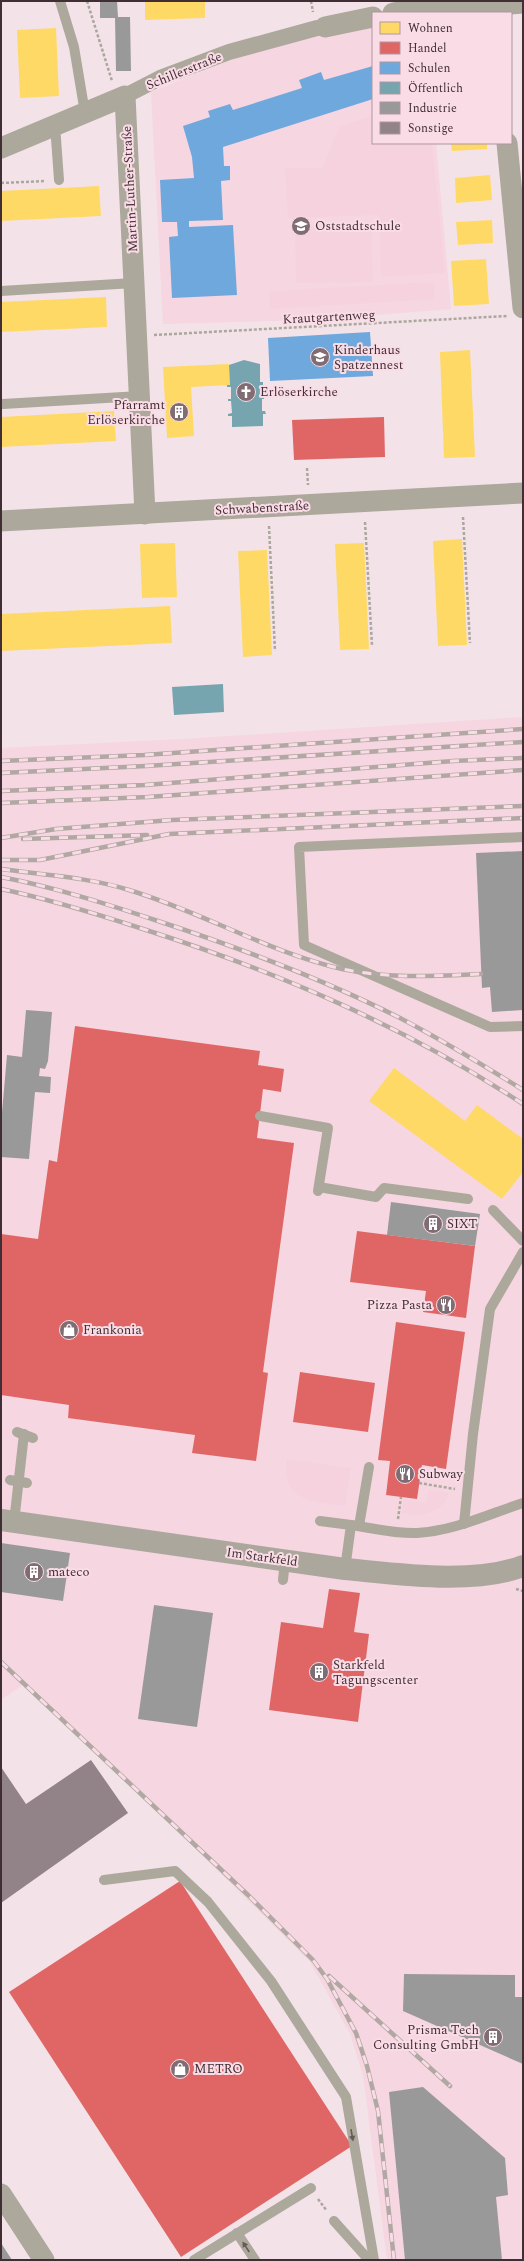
<svg xmlns="http://www.w3.org/2000/svg" width="524" height="2261" font-family="Spectral,serif">
<style>
.built{fill:#f6d6e0}
.green{fill:#f6d2df}
.homes{fill:#ffd966}
.shops{fill:#e06666}
.schools{fill:#6fa8dc}
.public{fill:#76a5af}
.industry{fill:#999}
.building{fill:#918388}
.lines{fill:none;stroke-linecap:round;stroke-linejoin:round}
.path{stroke:#aba69e;stroke-width:2.5;stroke-dasharray:3 2;stroke-linecap:butt}
.service{stroke:#aca89c;stroke-width:10}
.pedestrian{stroke:#aca89c;stroke-width:16}
.minor{stroke:#aca89c;stroke-width:21}
.secondary{stroke:#aca79c;stroke-width:22}
.rail-casing{stroke:#b1a8a4;stroke-width:4.5}
.rail{stroke:#fadce6;stroke-width:3;stroke-dasharray:9;stroke-linecap:butt}
.oneway{fill:#665958}
.labels{text-anchor:middle;dominant-baseline:central;stroke-width:4;stroke-linejoin:round;paint-order:stroke}
.street-label{font-size:13px;fill:#402e34;stroke:#fadce6}
.poi-label{font-size:13px;fill:#402e34;stroke:#fadce6;text-anchor:start}
</style>
<rect width="100%" height="100%" fill="#f3e3e8"/>
<!-- built -->
<g class="built">
<polygon points="373,24 373,143 436,143 451,309 312,320 163,324 151,92 236,58 323,34"/>
<polygon points="523,717 523,2260 387,2260 363,2075 350,2034 310,1962 33,1688 26,1683 2,1699 1,1697 1,748 183,739"/>
</g>
<!-- green -->
<g class="green">
<polygon points="373,116 373,143 432,143 445,273 381,277 379,215 288,218 285,168 322,168 340,126"/>
<polygon points="372,224 373,282 296,283 295,226"/>
<polygon points="434,282 435,299 270,309 269,291"/>
<path d="M287 1459 351 1468 345 1506C312 1502 281 1501 287 1459Z"/>
<path d="M429 1490 449 1493C442 1514 421 1517 402 1513L404 1499 426 1503Z"/>
</g>
<!-- homes -->
<g class="homes">
<polygon points="145,1 205,1 205,18 145,20"/>
<polygon points="56,28 59,96 20,98 17,30"/>
<polygon points="451,143 487,143 487,149 452,151"/>
<polygon points="490,175 492,200 456,203 455,178"/>
<polygon points="99,186 101,216 1,221 1,191"/>
<polygon points="492,220 493,243 458,245 456,222"/>
<polygon points="486,259 489,304 454,306 451,261"/>
<polygon points="106,297 107,327 1,332 1,302"/>
<polygon points="470,350 475,457 444,458 440,352"/>
<polygon points="229,364 230,385 191,387 194,436 167,438 163,367"/>
<polygon points="114,411 116,441 1,447 1,417"/>
<polygon points="462,539 467,645 438,646 433,541"/>
<polygon points="175,543 177,597 142,598 140,544"/>
<polygon points="364,543 369,649 340,650 335,544"/>
<polygon points="267,550 272,655 243,657 238,551"/>
<polygon points="170,606 172,643 1,651 1,614"/>
<polygon points="394,1068 465,1121 477,1105 523,1139 523,1172 502,1199 369,1101"/>
</g>
<!-- shops -->
<g class="shops">
<polygon points="384,417 385,457 294,460 292,420"/>
<polygon points="75,1026 260,1051 258,1065 284,1069 281,1092 263,1089 257,1138 294,1143 263,1372 268,1373 256,1461 192,1453 195,1435 68,1418 69,1405 1,1395 1,1234 38,1239 49,1160 57,1162"/>
<polygon points="357,1231 475,1246 466,1318 423,1312 426,1291 350,1282"/>
<polygon points="396,1322 465,1332 446,1469 422,1465 417,1499 386,1495 390,1461 378,1460"/>
<polygon points="300,1372 375,1383 368,1432 293,1422"/>
<polygon points="329,1589 360,1593 354,1632 369,1634 358,1722 269,1710 281,1622 323,1628"/>
<polygon points="180,1881 352,2146 181,2257 9,1992"/>
</g>
<!-- schools -->
<g class="schools">
<polygon points="373,66 373,99 223,147 224,166 230,166 230,180 221,181 223,220 189,221 189,227 233,225 237,295 172,298 169,237 178,236 177,222 162,222 160,180 194,178 192,157 183,126 210,117 208,111 230,104 233,110 302,88 299,80 321,72 324,80"/>
<polygon points="370,332 373,376 270,381 268,338"/>
</g>
<!-- public -->
<g class="public">
<polygon points="244,360 260,364 260,382 263,382 263,385 261,385 261,397 264,397 264,399 262,399 262,411 265,411 266,414 263,414 263,426 232,427 232,416 228,416 228,414 232,413 231,401 228,401 228,399 231,399 231,387 227,387 227,385 230,385 229,365"/>
<polygon points="223,684 224,712 174,715 172,687"/>
</g>
<!-- industry -->
<g class="industry">
<polygon points="100,1 117,1 118,17 130,17 131,71 116,71 115,18 100,18"/>
<polygon points="523,851 523,1010 492,1012 490,987 482,988 476,853"/>
<polygon points="26,1010 52,1012 48,1061 45,1069 40,1068 39,1076 51,1077 50,1093 35,1092 29,1159 1,1157 1,1124 7,1055 22,1057"/>
<polygon points="391,1202 480,1214 475,1246 387,1235"/>
<polygon points="1,1543 70,1553 63,1601 1,1592"/>
<polygon points="154,1605 213,1613 197,1727 138,1719"/>
<polygon points="404,1974 515,1975 515,1997 523,1997 523,2064 403,2011"/>
<polygon points="423,2087 505,2158 508,2195 496,2197 502,2260 405,2260 389,2092"/>
<polygon points="1,2243 12,2260 1,2260"/>
</g>
<!-- building -->
<polygon class="building" points="91,1760 128,1813 1,1903 1,1767 26,1804"/>
<g class="lines">
<!-- path -->
<g class="path">
<polyline points="87,1 112,81"/>
<polyline points="311,1 313,12"/>
<polyline points="1,183 46,181"/>
<polyline points="154,335 507,316"/>
<polyline points="307,468 308,485"/>
<polyline points="463,517 470,643"/>
<polyline points="365,522 372,645"/>
<polyline points="269,526 275,651"/>
<polyline points="419,1483 455,1489"/>
<polyline points="398,1519 401,1497"/>
<polyline points="516,1589 523,1591"/>
<polyline points="318,2199 327,2211"/>
</g>
<!-- service -->
<g class="service">
<polyline points="60,1 74,47 85,113"/>
<polyline points="55,125 59,180"/>
<polyline points="1,291 134,283"/>
<polyline points="3,404 140,396"/>
<polyline points="523,837 299,847 304,945 490,1027 523,1026"/>
<polyline points="260,1116 328,1128 318,1191"/>
<polyline points="319,1187 376,1197 384,1188 468,1199"/>
<polyline points="493,1210 523,1241"/>
<polyline points="17,1432 33,1438"/>
<polyline points="10,1480 27,1483"/>
<polyline points="320,1521 351,1525"/>
<polyline points="14,1522 24,1434"/>
<polyline points="464,1524 473,1434 490,1309 523,1252"/>
<polyline points="359,1526 369,1467"/>
<path d="M345 1569 351 1525C373 1528 395 1534 417 1533 454 1531 489 1514 523 1503"/>
<polyline points="283,1580 285,1560"/>
<polyline points="104,1880 175,1871 208,1902 271,1981 346,2097 374,2260"/>
<polyline points="334,2221 369,2260"/>
<polyline points="237,2233 255,2260"/>
<polyline points="194,2260 311,2188"/>
</g>
<!-- pedestrian -->
<polyline class="pedestrian" points="125,96 160,78 229,52 317,28"/>
<!-- minor -->
<g class="minor">
<polyline points="393,13 422,8 453,9 523,3"/>
<polyline points="325,27 373,17"/>
<polyline points="507,143 523,308"/>
<polyline points="1,148 125,96 145,514"/>
<polyline points="1,521 523,493"/>
<polyline points="1,2194 44,2260"/>
</g>
<!-- secondary -->
<path class="secondary" d="M1 1520 345 1569C398 1574 473 1585 523 1566"/>
<defs>
<g id="rail">
<polyline points="1,761 144,755 523,729"/>
<polyline points="1,773 146,766 523,742"/>
<polyline points="1,791 145,785 453,761 523,758"/>
<polyline points="1,803 148,797 523,770"/>
<polyline points="1,838 56,829 172,820 523,806"/>
<polyline points="23,839 147,835"/>
<polyline points="1,860 40,860 169,834 523,818"/>
<path d="M1 869C44 875 87 877 129 890 202 912 268 952 342 969 389 979 434 976 481 974"/>
<path d="M1 877C54 887 107 904 158 921 240 948 323 979 400 1018 442 1040 483 1065 523 1090"/>
<path d="M1 889C49 899 97 914 143 929 278 972 404 1026 523 1104"/>
<polyline points="1,1662 248,1895 313,1960 327,1979 356,2033 367,2066 378,2111 394,2260"/>
<polyline points="329,1976 450,2086"/>
</g>
</defs>
<!-- rail casing -->
<use href="#rail" class="rail-casing"/>
<!-- rail -->
<use href="#rail" class="rail"/>
</g>
<!-- one-way arrows -->
<defs><path id="oneway-solid" d="M-6-.8H1V-3.2L6.5 0L1 3.2V.8H-6Z"/></defs>
<g class="oneway">
<use href="#oneway-solid" transform="translate(352 2135) rotate(80)"/>
<use href="#oneway-solid" transform="translate(246 2247) rotate(-123)"/>
</g>
<!-- icons -->
<defs>
<symbol id="school-disc" viewBox="-11 -11 22 22"><circle r="9.5" fill="#7f6d73" stroke="#fadce6"/><path d="M0-5L7-2L0 1L-7-2ZM-4 1L0 2.5L4 1V4Q0 6-4 4Z" fill="#fff"/></symbol>
<symbol id="church-disc" viewBox="-11 -11 22 22"><circle r="9.5" fill="#7f6d73" stroke="#fadce6"/><path d="M-1.2-6h2.4v3.5h3.3v2.4h-3.3V6h-2.4V-.1h-3.3v-2.4h3.3Z" fill="#fff"/></symbol>
<symbol id="building-disc" viewBox="-11 -11 22 22"><circle r="9.5" fill="#7f6d73" stroke="#fadce6"/><path d="M-4-6H4V6H1V3H-1V6H-4ZM-2.5-4.3h1.7v1.8h-1.7ZM.8-4.3h1.7v1.8H.8ZM-2.5-1h1.7V.8h-1.7ZM.8-1h1.7V.8H.8Z" fill="#fff"/></symbol>
<symbol id="restaurant-disc" viewBox="-11 -11 22 22"><circle r="9.5" fill="#7f6d73" stroke="#fadce6"/><path d="M-5-6h1v4h1v-4h1v4h1v-4h1v5L-1.5 .5V6h-2V.5L-5-1ZM5-6V6H3V1.5H1.5Q1.5-4 5-6Z" fill="#fff"/></symbol>
<symbol id="shop-disc" viewBox="-11 -11 22 22"><circle r="9.5" fill="#7f6d73" stroke="#fadce6"/><path d="M-5-2.5h2.3a2.7 3.5 0 0 1 5.4 0H5L5.5 6h-11ZM-1.5-2.5h3a1.5 2.3 0 0 0-3 0Z" fill="#fff"/></symbol>
</defs>
<g fill-rule="evenodd">
<use href="#school-disc" x="290" y="215" width="22" height="22"/>
<use href="#school-disc" x="309" y="346" width="22" height="22"/>
<use href="#church-disc" x="235" y="381" width="22" height="22"/>
<use href="#building-disc" x="168" y="401" width="22" height="22"/>
<use href="#building-disc" x="422" y="1213" width="22" height="22"/>
<use href="#restaurant-disc" x="435" y="1294" width="22" height="22"/>
<use href="#shop-disc" x="58" y="1319" width="22" height="22"/>
<use href="#restaurant-disc" x="394" y="1463" width="22" height="22"/>
<use href="#building-disc" x="23" y="1561" width="22" height="22"/>
<use href="#building-disc" x="308" y="1661" width="22" height="22"/>
<use href="#building-disc" x="482" y="2026" width="22" height="22"/>
<use href="#shop-disc" x="169" y="2058" width="22" height="22"/>
</g>
<g class="labels">
<!-- street labels -->
<g class="street-label">
<text transform="translate(184 71) rotate(-22)">Schillerstraße</text>
<text transform="translate(130 189) rotate(-93)">Martin-Luther-Straße</text>
<text transform="translate(329 317) rotate(-3)">Krautgartenweg</text>
<text transform="translate(262 508) rotate(-3)">Schwabenstraße</text>
<text transform="translate(262 1557) rotate(8)">Im Starkfeld</text>
</g>
<!-- poi labels -->
<g class="poi-label">
<text x="315" y="226">Oststadtschule</text>
<text x="334" y="350">Kinderhaus<tspan x="334" dy="15">Spatzennest</tspan></text>
<text x="260" y="392">Erlöserkirche</text>
<text x="165" y="405" text-anchor="end">Pfarramt<tspan x="165" dy="15">Erlöserkirche</tspan></text>
<text x="447" y="1224">SIXT</text>
<text x="432" y="1305" text-anchor="end">Pizza Pasta</text>
<text x="83" y="1330">Frankonia</text>
<text x="419" y="1474">Subway</text>
<text x="48" y="1572">mateco</text>
<text x="333" y="1665">Starkfeld<tspan x="333" dy="15">Tagungscenter</tspan></text>
<text x="479" y="2030" text-anchor="end">Prisma Tech<tspan x="479" dy="15">Consulting GmbH</tspan></text>
<text x="194" y="2069">METRO</text>
</g>
</g>
<!-- border -->
<rect width="524" height="2261" fill="none" stroke="#402e34" stroke-width="4"/>
<!-- legend -->
<rect x="372" y="12" width="140" height="132" fill="#fadce6" stroke="#b0969f"/>
<rect x="380" y="22" width="20" height="12" fill="#ffd966" stroke="#b0969f"/>
<text x="408" y="32" font-size="12" fill="#402e34">Wohnen</text>
<rect x="380" y="42" width="20" height="12" fill="#e06666" stroke="#b0969f"/>
<text x="408" y="52" font-size="12" fill="#402e34">Handel</text>
<rect x="380" y="62" width="20" height="12" fill="#6fa8dc" stroke="#b0969f"/>
<text x="408" y="72" font-size="12" fill="#402e34">Schulen</text>
<rect x="380" y="82" width="20" height="12" fill="#76a5af" stroke="#b0969f"/>
<text x="408" y="92" font-size="12" fill="#402e34">Öffentlich</text>
<rect x="380" y="102" width="20" height="12" fill="#999999" stroke="#b0969f"/>
<text x="408" y="112" font-size="12" fill="#402e34">Industrie</text>
<rect x="380" y="122" width="20" height="12" fill="#918388" stroke="#b0969f"/>
<text x="408" y="132" font-size="12" fill="#402e34">Sonstige</text>
</svg>
